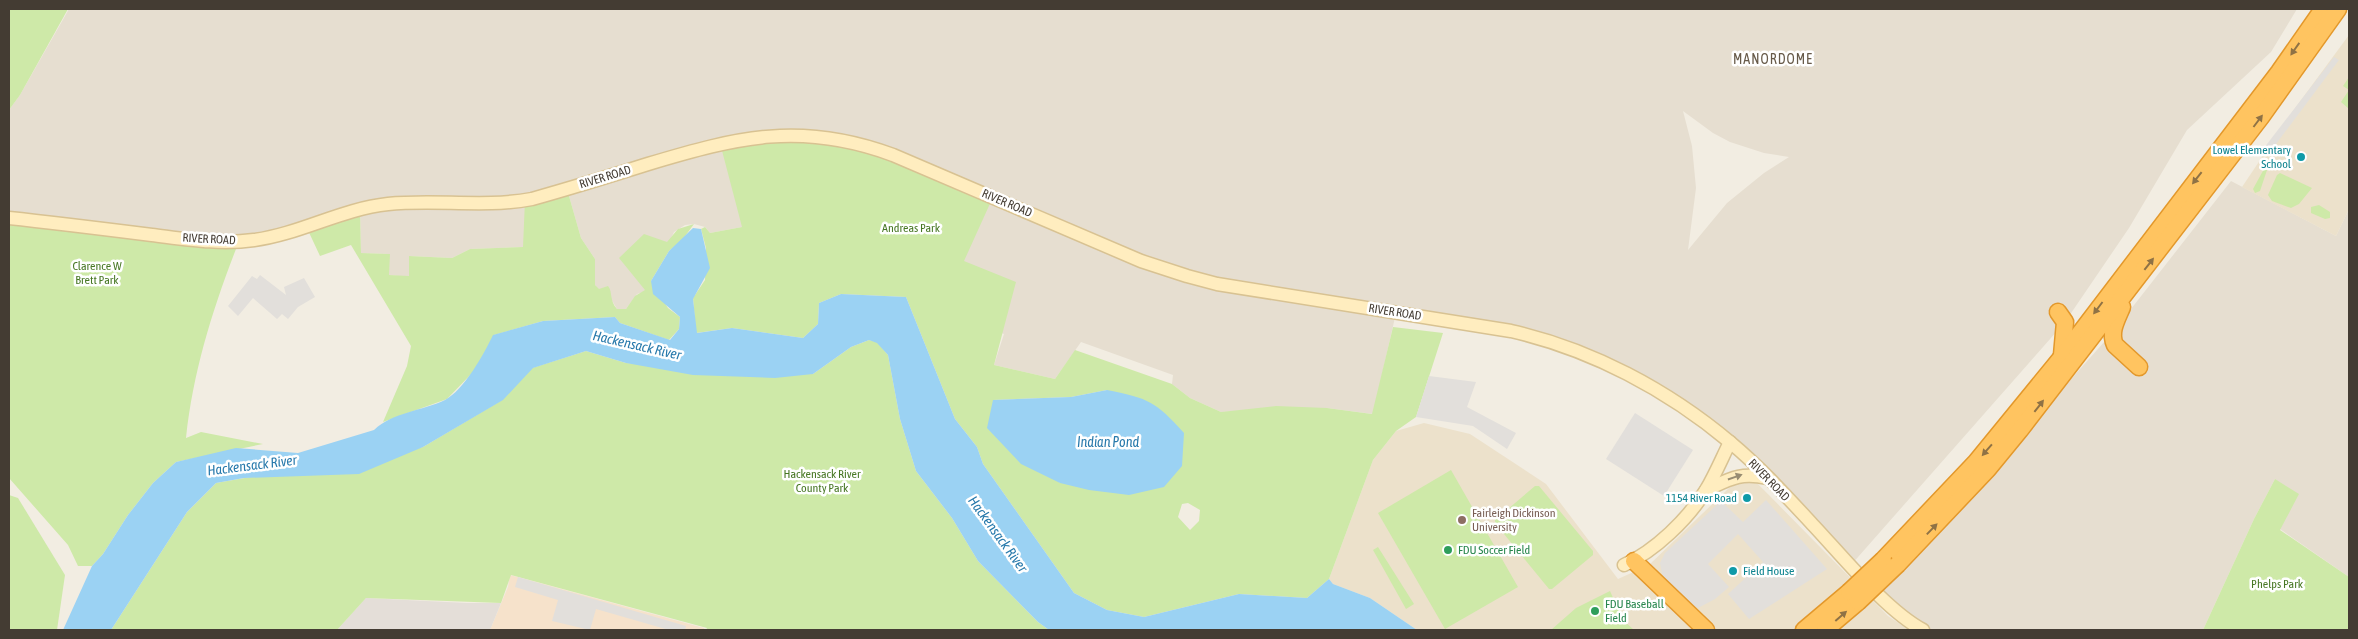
<svg xmlns="http://www.w3.org/2000/svg" width="2358" height="639" font-family="'Asap Condensed',sans-serif">
<style>
.residential{fill:#e6ded0;fill-rule:evenodd}
.commercial{fill:#f6e2cb}
.industrial{fill:#e4ded8}
.education{fill:#ece1cb}
.green{fill:#cee9a8;fill-rule:evenodd}
.parking{fill:#e2dfdb}
.water{fill:#9bd2f3}
.lines{fill:none;stroke-linecap:round;stroke-linejoin:round}
.secondary-casing{stroke:#d8c292;stroke-width:15}
.highway-casing{stroke:#e3982b;stroke-width:19}
.secondary{stroke:#ffedbf;stroke-width:12}
.highway{stroke:#ffc460;stroke-width:16}
.highway-bridge-casing{stroke:#e3982b;stroke-width:19;stroke-linecap:butt}
.highway-bridge{stroke:#ffc460;stroke-width:16}
.oneway{fill:#8f7245}
.oneway2{fill:#988c72}
.culture-dot{fill:#0f9aa8;stroke:#fff;stroke-width:2}
.education-dot{fill:#8d6e63;stroke:#fff;stroke-width:2}
.leisure-dot{fill:#2e9e5b;stroke:#fff;stroke-width:2}
.labels{text-anchor:middle;dominant-baseline:central;stroke-width:5;stroke-linejoin:round;paint-order:stroke}
.culture-label{font-size:12px;fill:#0d838f;stroke:#fff;text-anchor:end}
.street-label{font-size:12px;fill:#443c33;stroke:#fff}
.park-label{font-size:12px;fill:#477724;stroke:#fff}
.education-label{font-size:12px;fill:#785e54;stroke:#fff;text-anchor:start}
.leisure-label{font-size:12px;fill:#27864d;stroke:#fff;text-anchor:start}
.neighbourhood-label{font-size:14px;letter-spacing:1px;fill:#675a49;stroke:#fff}
.water-label{font-size:14px;font-style:italic;fill:#2779ab;stroke:#fff}
</style>
<rect width="100%" height="100%" fill="#f2ede2"/>
<!-- residential -->
<g class="residential">
<path d="M69 9H2297L2271 52 2187 130 2129 228 2065 322 1851 565 1707 424 1568 347 1396 313 1373 414 1327 408 1221 412 1190 398 1172 384 1173 375 1081 342 1055 379 994 365 1004 334 742 227 710 233 705 227 694 224 685 225 674 232 646 291 637 294 626 309H617L610 297 597 289 595 285V259L581 238 567 189 523 247 470 249 452 258 409 256V277L389 275V254L361 253 360 209 253 241 9 218V110L20 95ZM1683 111 1713 133 1730 142 1764 153 1789 157 1764 173 1727 203 1688 250 1696 188 1692 146Z"/>
<polygon points="2231,181 2336,236 2349,209 2349,577 2280,529 2275,479 2254,519 2203,630 1923,630 1880,594 2113,332"/>
</g>
<!-- commercial -->
<polygon class="commercial" points="510,575 704,628 704,630 490,630 508,587"/>
<!-- industrial -->
<polygon class="industrial" points="366,598 467,603 501,603 490,630 337,630"/>
<!-- education -->
<g class="education">
<polygon points="2349,35 2349,209 2336,236 2242,187 2293,111"/>
<polygon points="1424,423 1470,434 1546,484 1618,579 1649,565 1729,488 1744,481 1757,483 1888,616 1909,630 1417,630 1370,598 1333,584 1329,579 1373,460 1396,431"/>
</g>
<!-- green -->
<g class="green">
<polygon points="9,9 68,9 20,95 9,110"/>
<polygon points="2349,77 2349,109 2341,102 2349,90 2343,86"/>
<path d="M833 139 993 197 964 261 1016 282 994 365 1055 379 1075 350 1172 384 1190 398 1221 412 1276 406 1327 408 1372 414 1393 327 1443 333 1416 417 1396 431 1373 460 1329 579 1307 598 1239 594 1144 617 1107 610 1074 593 983 464 977 447 955 419 906 297 841 294 819 303 818 324 803 338 732 328 696 333 693 298 705 280 706 248 701 229 705 227 710 233 742 227 720 143ZM1107 390 1060 483 993 400 1071 397ZM1188 503 1200 510 1199 521 1190 530 1178 517 1182 504Z"/>
<polygon points="2264,169 2267,170 2260,191 2255,193 2253,189"/>
<polygon points="2280,173 2312,188 2299,204 2291,208 2272,201 2268,195 2277,175"/>
<path d="M567 189 581 238 595 259V285L599 289 608 286C613 292 609 300 617 309H626L635 296 645 290 619 258 644 234 667 242 678 229 694 224 683 239 669 251 651 281 668 308 680 317 679 329 669 340 620 323 615 317 543 321 494 335 477 368 447 399 383 422 407 366 411 346 351 245 320 256 306 226 360 208 361 253 390 254 389 275 409 276V256L452 258 470 249 523 247 525 200Z"/>
<polygon points="2319,205 2330,212 2330,218 2325,219 2311,213 2311,207"/>
<path d="M9 218 236 249C212 311 193 372 186 438L201 432 263 444 176 462 153 483 128 515 103 554 92 566H78L68 545 9 478Z"/>
<polygon points="869,340 877,342 888,355 900,419 916,471 952,518 978,561 1038,622 1049,630 706,630 707,628 511,575 501,603 366,598 337,630 111,630 187,512 216,483 423,447 502,400 532,368 586,351 626,363 813,374 851,347"/>
<polygon points="1451,470 1518,587 1445,629 1378,513"/>
<polygon points="2275,479 2299,494 2280,530 2349,577 2349,630 2203,630 2254,519"/>
<polygon points="1535,486 1539,486 1593,551 1593,555 1552,589 1549,589 1495,523 1495,520"/>
<polygon points="9,495 18,498 65,575 57,630 9,630"/>
<polygon points="1378,547 1414,604 1406,609 1373,550"/>
<polygon points="1610,591 1623,620 1634,630 1551,630 1576,608"/>
</g>
<!-- parking -->
<g class="parking">
<polygon points="2334,57 2339,60 2270,152 2264,148"/>
<polygon points="260,275 286,295 284,287 304,278 315,297 298,307 288,319 282,314 277,319 253,298 238,316 228,306 252,276 257,279"/>
<polygon points="1429,376 1476,382 1467,407 1516,433 1507,449 1473,426 1416,417"/>
<polygon points="1635,413 1693,450 1664,496 1606,459"/>
<polygon points="1766,500 1827,569 1749,619 1728,594 1763,562 1738,534 1708,564 1729,587 1715,599 1698,608 1689,604 1663,578 1660,563 1665,553 1721,501 1743,522"/>
<polygon points="518,577 686,626 685,630 669,630 596,609 590,630 552,621 558,600 515,587"/>
</g>
<!-- water -->
<g class="water">
<path d="M693 228 701 229 710 268 693 299 697 333 732 328 803 338 818 324 819 303 841 294 906 297 955 419 977 447 983 464 1074 593 1107 610 1144 617 1239 594 1307 598 1329 579 1333 584 1370 598 1417 630H1049L1038 622 978 561 952 518 916 471 900 419 888 355 877 343 869 340 851 347 813 374 775 378 693 375 626 363 586 351 533 368 503 400 423 447 359 474 244 478 216 483 187 512 111 630H63L92 566 103 554 128 515 153 483 176 462 236 448 298 453 374 430C393 412 422 411 445 400 464 390 484 354 493 335L543 321 615 317 620 323 670 340 679 329 680 317 653 294 651 281 669 251Z"/>
<path d="M1107 390C1150 399 1155 401 1184 433L1182 466 1164 487 1129 495 1089 490 1060 483 1021 464 987 428 993 400 1071 397Z"/>
</g>
<g class="lines">
<defs>
<g id="secondary">
<path d="M9 218C56 223 104 229 152 235 185 239 220 245 254 240 300 234 341 209 388 204 436 199 484 208 532 199 571 188 610 176 648 164 738 137 801 121 893 155L1141 261 1187 276 1217 284 1511 331C1591 349 1668 390 1731 443 1761 468 1788 498 1814 526 1843 557 1887 611 1923 630"/>
<path d="M1706 490C1730 479 1740 472 1767 478"/>
<path d="M1624 565C1655 551 1688 519 1706 490 1715 475 1722 458 1730 442"/>
</g>
<g id="highway">
<path d="M2122 307C2117 319 2109 332 2115 345L2139 367"/>
<polyline points="2058,312 2065,322 2062,355"/>
<polyline points="1883,560 1976,462 2061,358 2279,72 2323,9"/>
<polyline points="1634,561 1706,630"/>
<polyline points="1898,564 1988,469 2020,430 2261,117 2338,9"/>
<polyline points="1804,630 1849,592"/>
<polyline points="1825,630 1858,602"/>
</g>
</defs>
<!-- secondary casing -->
<use href="#secondary" class="secondary-casing"/>
<!-- highway casing -->
<use href="#highway" class="highway-casing"/>
<!-- secondary -->
<use href="#secondary" class="secondary"/>
<!-- highway -->
<use href="#highway" class="highway"/>
<defs>
<g id="highway-bridge">
<polyline points="1849,592 1883,560"/>
<polyline points="1858,602 1898,564"/>
</g>
</defs>
<!-- highway-bridge casing -->
<use href="#highway-bridge" class="highway-bridge-casing"/>
<!-- highway-bridge -->
<use href="#highway-bridge" class="highway-bridge"/>
</g>
<!-- one-way arrows -->
<defs><path id="oneway-solid" d="M-6-.8H1V-3.2L6.5 0L1 3.2V.8H-6Z" transform="scale(1.25)"/></defs>
<g class="oneway">
<use href="#oneway-solid" transform="translate(2295 49) rotate(125)"/>
<use href="#oneway-solid" transform="translate(2258 121) rotate(-53)"/>
<use href="#oneway-solid" transform="translate(2197 178) rotate(128)"/>
<use href="#oneway-solid" transform="translate(2149 264) rotate(-52)"/>
<use href="#oneway-solid" transform="translate(2098 308) rotate(127)"/>
<use href="#oneway-solid" transform="translate(2039 406) rotate(-52)"/>
<use href="#oneway-solid" transform="translate(1987 450) rotate(131)"/>
<use href="#oneway-solid" transform="translate(1932 529) rotate(-46)"/>
<use href="#oneway-solid" transform="translate(1841 616) rotate(-41)"/>
</g>
<use class="oneway2" href="#oneway-solid" transform="translate(1735 477) rotate(-19)"/>
<!-- markers -->
<g class="culture-dot">
<circle cx="2301" cy="157" r="5"/>
<circle cx="1747" cy="498" r="5"/>
<circle cx="1733" cy="571" r="5"/>
</g>
<circle class="education-dot" cx="1462" cy="520" r="5"/>
<g class="leisure-dot">
<circle cx="1448" cy="550" r="5"/>
<circle cx="1595" cy="611" r="5"/>
</g>
<g class="labels">
<!-- culture labels -->
<g class="culture-label">
<text x="2291" y="150">Lowel Elementary<tspan x="2291" dy="14">School</tspan></text>
<text x="1737" y="498">1154 River Road</text>
<text x="1743" y="571" text-anchor="start">Field House</text>
</g>
<!-- street labels -->
<g class="street-label">
<text transform="translate(605 177) rotate(-17)">RIVER ROAD</text>
<text transform="translate(1007 203) rotate(23)">RIVER ROAD</text>
<text transform="translate(209 239) rotate(3)">RIVER ROAD</text>
<text transform="translate(1395 312) rotate(9)">RIVER ROAD</text>
<text transform="translate(1769 480) rotate(46)">RIVER ROAD</text>
</g>
<!-- park labels -->
<g class="park-label">
<text x="911" y="228">Andreas Park</text>
<text x="97" y="266">Clarence W<tspan x="97" dy="14">Brett Park</tspan></text>
<text x="822" y="474">Hackensack River<tspan x="822" dy="14">County Park</tspan></text>
<text x="2277" y="584">Phelps Park</text>
</g>
<!-- education labels -->
<g class="education-label">
<text x="1472" y="513">Fairleigh Dickinson<tspan x="1472" dy="14">University</tspan></text>
</g>
<!-- leisure labels -->
<g class="leisure-label">
<text x="1458" y="550">FDU Soccer Field</text>
<text x="1605" y="604">FDU Baseball<tspan x="1605" dy="14">Field</tspan></text>
</g>
<!-- neighbourhood labels -->
<g class="neighbourhood-label">
<text x="1773" y="59">MANORDOME</text>
</g>
<!-- water labels -->
<g class="water-label">
<text transform="translate(637 345) rotate(13)">Hackensack River</text>
<text x="1108" y="442">Indian Pond</text>
<text transform="translate(252 465) rotate(-7)">Hackensack River</text>
<text transform="translate(998 534) rotate(54)">Hackensack River</text>
</g>
</g>
<!-- border -->
<rect width="2358" height="639" fill="none" stroke="#443c33" stroke-width="20"/>
</svg>
